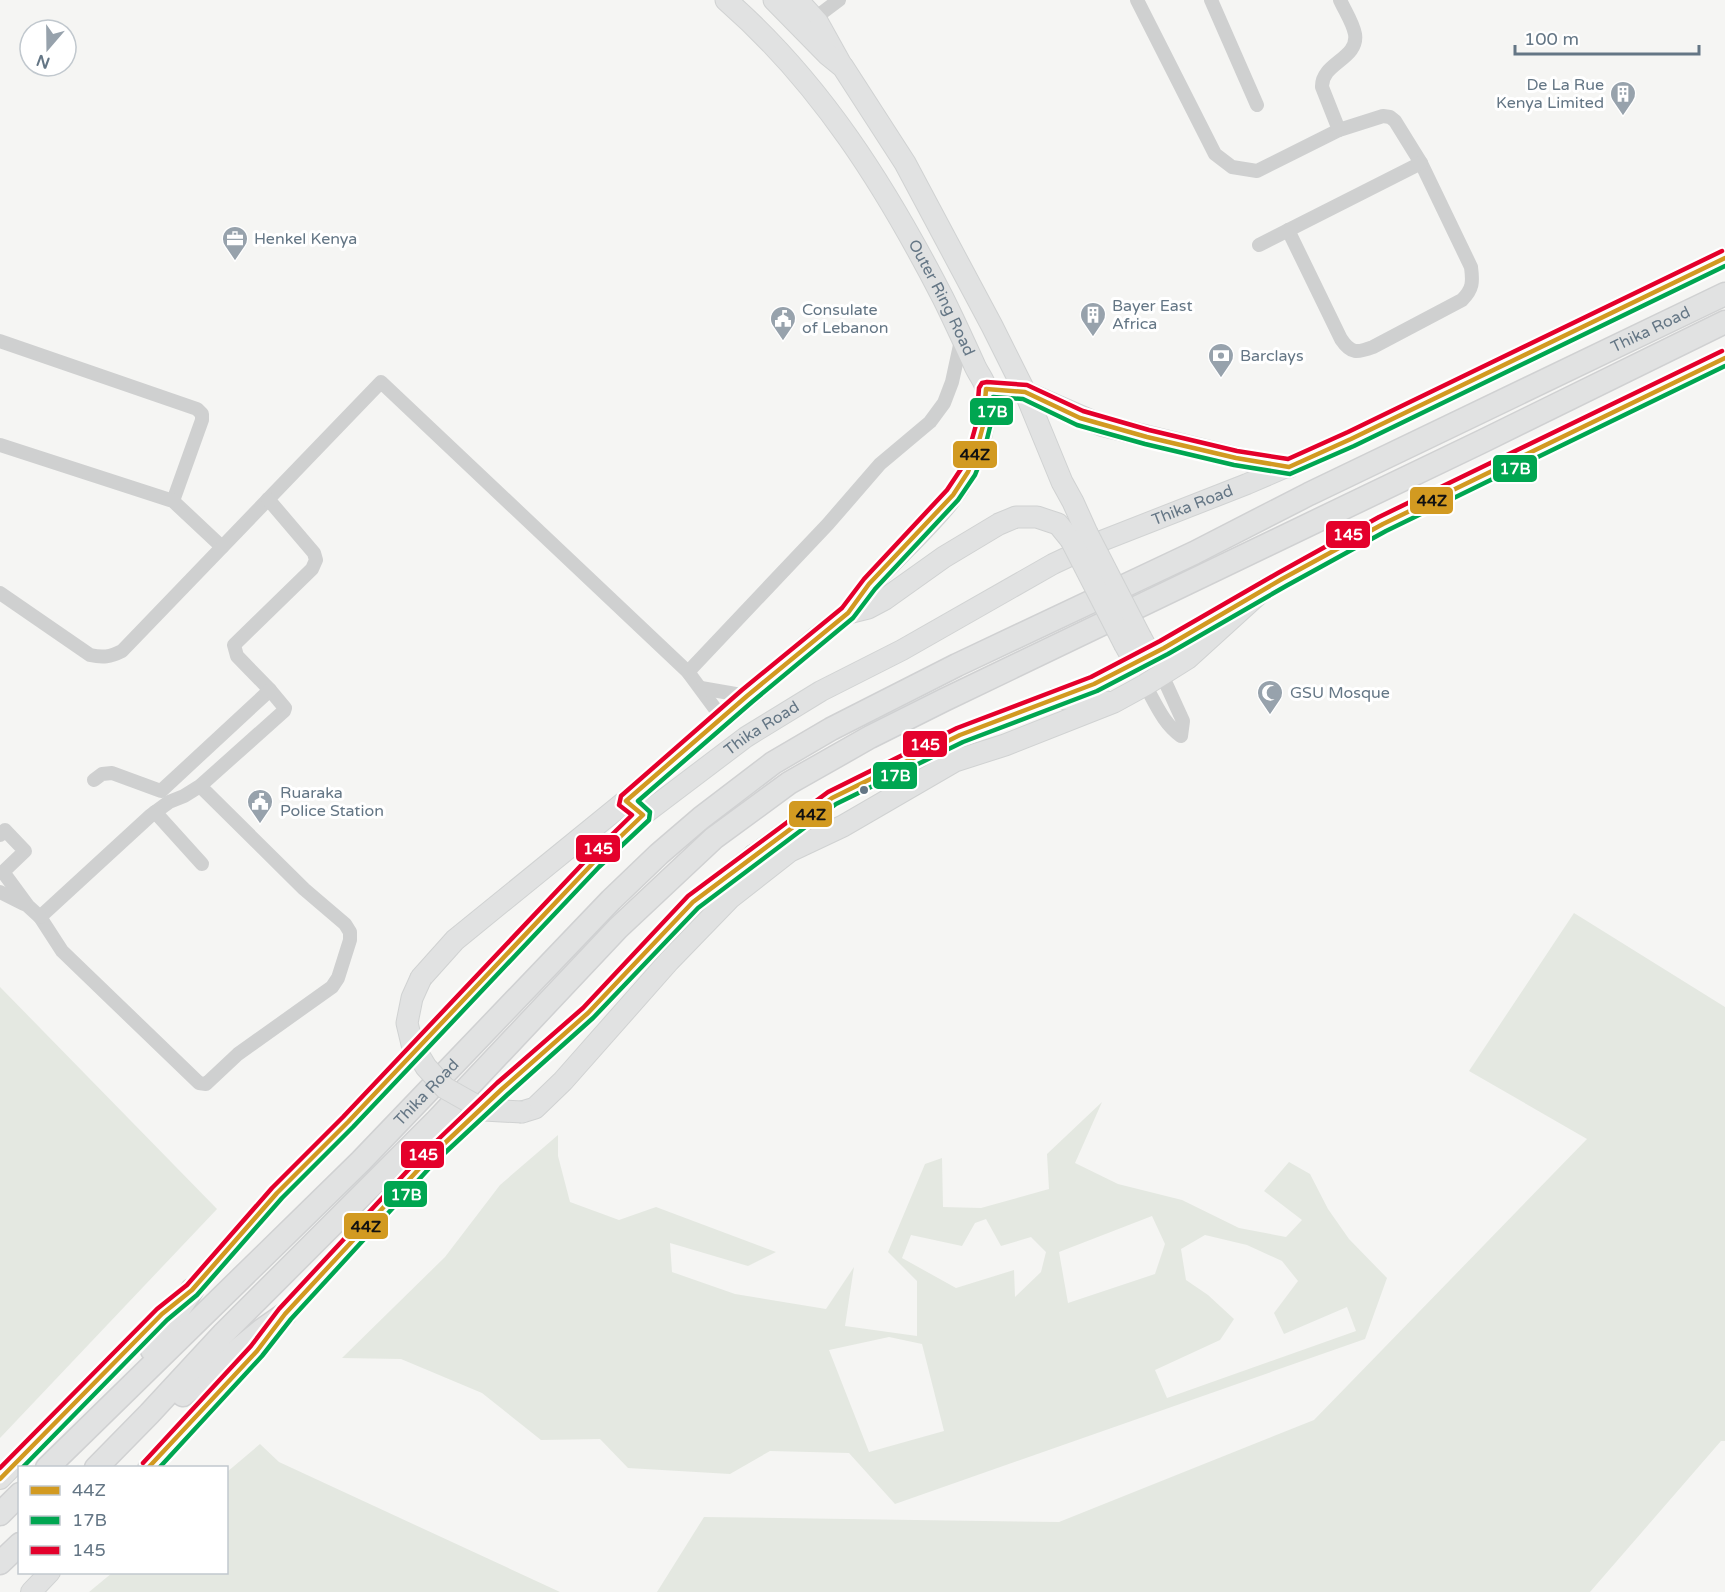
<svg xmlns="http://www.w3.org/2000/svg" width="1725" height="1592" font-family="'Varela Round',sans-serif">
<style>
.green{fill:#e4e8e1;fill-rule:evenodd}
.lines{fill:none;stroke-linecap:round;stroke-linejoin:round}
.secondary-casing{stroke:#d1d3d3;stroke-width:22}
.primary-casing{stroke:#d0d2d2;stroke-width:23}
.trunk-casing{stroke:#d0d1d2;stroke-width:25}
.minor{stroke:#cfd0d0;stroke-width:14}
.secondary{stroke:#e1e2e2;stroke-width:20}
.primary{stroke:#e1e2e2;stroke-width:21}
.trunk{stroke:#e1e2e2;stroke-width:22}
.primary-bridge-casing{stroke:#d0d2d2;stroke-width:23;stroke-linecap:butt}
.primary-bridge{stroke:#e1e2e2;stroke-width:21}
.bus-1-casing{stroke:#fff;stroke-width:9}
.bus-2-casing{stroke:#fff;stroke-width:9}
.bus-3-casing{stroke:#fff;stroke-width:9}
.bus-1{stroke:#d29a21;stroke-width:4.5}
.bus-2{stroke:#00a651;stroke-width:4.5}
.bus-3{stroke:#e4002b;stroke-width:4.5}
.bus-dot{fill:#647685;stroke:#fff;stroke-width:2}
.labels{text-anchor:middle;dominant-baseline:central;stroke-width:6;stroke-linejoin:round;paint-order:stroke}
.poi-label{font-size:16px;fill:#647685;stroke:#fff;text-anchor:start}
.street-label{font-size:16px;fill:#647685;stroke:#fff}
.line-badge{stroke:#fff;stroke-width:2}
.badge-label{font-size:16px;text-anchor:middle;font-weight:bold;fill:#fff}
.pale-badge-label{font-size:16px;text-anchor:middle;font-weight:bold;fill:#111}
</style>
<rect width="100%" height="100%" fill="#f5f5f3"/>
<!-- green -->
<g class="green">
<polygon points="1574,913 1725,1007 1725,1441 1721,1441 1590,1592 657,1592 704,1517 1059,1522 1314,1420 1587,1139 1469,1071"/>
<polygon points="0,987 217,1209 0,1438"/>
<path d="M1102 1102 1075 1163 1118 1184 1182 1200 1239 1228 1286 1237 1302 1220 1264 1191 1289 1162 1310 1174 1328 1209 1349 1239 1387 1278 1365 1339 895 1504 849 1453 770 1451 730 1474 628 1468 600 1439 541 1440 482 1393 401 1359 342 1358 445 1257 500 1185 558 1135V1156L570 1202 619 1220 656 1207 776 1252 748 1266 670 1243 672 1272 735 1294 826 1309 854 1267 845 1326 917 1336V1281L888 1252 925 1164 942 1158 943 1207 981 1208 1049 1189 1047 1154ZM1152 1216 1165 1244 1155 1274 1068 1303 1059 1252ZM986 1219 1001 1246 1031 1237 1046 1252 1041 1272 1015 1297 1014 1270 956 1288 902 1258 911 1235 962 1246 975 1223ZM1205 1235 1247 1245 1282 1261 1298 1281 1274 1313 1284 1334 1347 1307 1356 1331 1167 1398 1155 1370 1220 1340 1234 1319 1208 1295 1186 1280 1181 1249ZM889 1337 922 1344 944 1431 869 1452 829 1350Z"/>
<polygon points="260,1444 279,1462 560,1592 89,1592 112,1573 226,1572 227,1472"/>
</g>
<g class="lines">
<defs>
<g id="secondary">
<polyline points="798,0 818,22 843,67"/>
<polyline points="148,1468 257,1351 285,1314 429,1158 502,1089 588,1013 693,902 754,855 832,798 960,735 1094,684 1164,648 1282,579 1383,524 1725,358"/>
<path id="s1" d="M0 1479 162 1314 192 1290 277 1193 348 1122 594 862 643 815 746 737 821 691 902 650 1053 564 1104 540 1247 484 1351 439 1725 258"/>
<polyline points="31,1592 50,1572"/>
</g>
<g id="primary">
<path id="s2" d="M726 0C821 83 886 187 943 298 954 320 964 342 974 364 977 372 984 380 986 388 989 402 981 437 977 451 957 512 884 558 848 613"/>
<polyline points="774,0 827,54 843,67 905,163 992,326 1025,392 1062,482 1073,502 1087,533"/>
<polyline points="1025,392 1101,425 1236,458 1289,467"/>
<polyline points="1141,638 1150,655"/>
<polyline points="1125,645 1135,663"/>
<polyline points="1055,698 1107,702"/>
<polyline points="626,801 643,815"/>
<polyline points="740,889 754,855"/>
<polyline points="421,978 455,940 626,801 816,638 848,613 868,608 885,599 944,557 999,524 1016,517 1037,517 1058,524 1071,540"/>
<polyline points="522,1112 535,1108 563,1081 669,961 730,898 790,851 843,826 955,761 1005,745 1114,702 1145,685 1188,658 1264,589"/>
</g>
<g id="trunk">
<polyline points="152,1350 192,1290"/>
<polyline points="183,1395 262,1330 285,1314"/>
<path id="s3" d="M47 1468 361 1161 611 900 659 854 701 818 773 763 831 729 957 665 1194 553 1309 494 1725 294"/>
<polyline points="96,1468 149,1414 224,1333 437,1120 618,928 714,838 789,783 870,737 944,700 1483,441 1725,322"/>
<polyline points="0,1514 20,1494"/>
<polyline points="0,1563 20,1544"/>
</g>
</defs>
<!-- secondary casing -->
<use href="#secondary" class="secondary-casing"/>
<!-- primary casing -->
<use href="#primary" class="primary-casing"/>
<!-- trunk casing -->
<use href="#trunk" class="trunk-casing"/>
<!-- minor -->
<g class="minor">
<path d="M1137 0 1215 154 1232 167 1257 171 1339 130 1383 116 1390 117 1395 121 1421 163 1471 267C1473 282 1473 289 1462 300L1373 347C1357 353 1351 354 1341 339L1288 230"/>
<polyline points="1211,0 1257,105"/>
<polyline points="815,18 839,0"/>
<path d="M1339 130 1322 87C1321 63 1359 59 1355 34 1353 23 1345 11 1340 0"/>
<polyline points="1259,245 1421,163"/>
<polyline points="0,341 197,409 202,414 202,420 173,501"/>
<polyline points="0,445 173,501 222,547"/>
<path d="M0 593 90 655C103 658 110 657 122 651L381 382 688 672 722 718"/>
<polyline points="688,672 828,524 880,464 930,422 944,403 952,382 962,336"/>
<path d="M1145 685C1156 704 1163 723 1181 736L1183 721 1162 675"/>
<polyline points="701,688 747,696"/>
<polyline points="94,780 102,774 112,773 161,791 270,690 237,656 234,645 312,569 316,560 314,553 268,499"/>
<polyline points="200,786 304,889 345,924 350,932 350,940 338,978 332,987 238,1054 206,1084 199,1083 62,951 40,917 150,816 169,802 184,796 200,786 284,711 285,708 270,690"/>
<polyline points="155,812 202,864"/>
<polyline points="0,835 5,830 25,851 3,872 28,906 40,917"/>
<polyline points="0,892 24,904"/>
</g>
<!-- secondary -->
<use href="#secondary" class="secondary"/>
<!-- primary -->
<use href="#primary" class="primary"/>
<!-- trunk -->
<use href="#trunk" class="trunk"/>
<defs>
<g id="primary-bridge">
<polyline points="1087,533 1141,638"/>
<polyline points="1071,540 1125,645"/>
<polyline points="421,978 412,998 407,1023 412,1044 426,1067 445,1088 484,1110 522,1112"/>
</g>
</defs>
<!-- primary-bridge casing -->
<use href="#primary-bridge" class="primary-bridge-casing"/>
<!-- primary-bridge -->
<use href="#primary-bridge" class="primary-bridge"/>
<defs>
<g id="bus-1">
<polyline points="148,1468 257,1351 285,1314 429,1158 502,1089 588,1013 693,902 832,798 960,735 1094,684 1164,648 1282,579 1383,524 1725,358"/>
<polyline points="0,1479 162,1314 192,1290 277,1193 348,1122 594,862 643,815 626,801 747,696 848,613 869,584 953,495 968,472 976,452 983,426 986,389 1025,392 1080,418 1147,437 1236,458 1289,467 1351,439 1725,258"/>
</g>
<g id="bus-2">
<polyline points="22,1468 167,1320 197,1295 282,1198 353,1127 599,867 649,820 650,812 638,801 752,702 853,618 875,589 958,500 975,475 983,455 990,427 993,397 1023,399 1077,425 1145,444 1234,465 1290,474 1354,446 1725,266"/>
<polyline points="159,1468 262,1356 291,1319 434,1163 507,1095 593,1018 698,908 836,804 963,742 1097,691 1168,654 1286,586 1386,531 1725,366"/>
</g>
<g id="bus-3">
<polyline points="143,1463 251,1346 279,1309 424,1153 497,1083 583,1008 688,896 828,792 957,728 1091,677 1160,641 1278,573 1379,517 1722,351"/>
<polyline points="0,1468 157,1309 187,1285 272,1188 343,1117 589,857 632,815 619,805 621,796 742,690 842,608 864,579 947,490 961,469 969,450 976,425 979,388 982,383 987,382 1027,385 1083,411 1149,430 1237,451 1288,459 1348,432 1722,251"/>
</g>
</defs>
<!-- bus-1 casing -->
<use href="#bus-1" class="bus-1-casing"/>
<!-- bus-2 casing -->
<use href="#bus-2" class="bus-2-casing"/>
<!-- bus-3 casing -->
<use href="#bus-3" class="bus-3-casing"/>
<!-- bus-1 -->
<use href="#bus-1" class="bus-1"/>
<!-- bus-2 -->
<use href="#bus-2" class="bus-2"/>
<!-- bus-3 -->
<use href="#bus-3" class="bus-3"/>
</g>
<!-- icons -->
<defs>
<symbol id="building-pin" viewBox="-11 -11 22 30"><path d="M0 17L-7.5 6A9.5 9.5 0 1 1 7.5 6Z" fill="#97a2ac" stroke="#fff"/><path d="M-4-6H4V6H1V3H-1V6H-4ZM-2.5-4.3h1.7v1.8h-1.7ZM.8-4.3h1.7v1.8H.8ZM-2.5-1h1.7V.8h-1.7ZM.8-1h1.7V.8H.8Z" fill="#fff"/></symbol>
<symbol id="office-pin" viewBox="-11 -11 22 30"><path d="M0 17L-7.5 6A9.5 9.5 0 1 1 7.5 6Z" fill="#97a2ac" stroke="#fff"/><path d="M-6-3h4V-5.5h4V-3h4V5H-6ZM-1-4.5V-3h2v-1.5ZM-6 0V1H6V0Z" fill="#fff"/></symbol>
<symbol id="civic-pin" viewBox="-11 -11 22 30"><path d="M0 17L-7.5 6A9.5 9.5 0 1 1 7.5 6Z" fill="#97a2ac" stroke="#fff"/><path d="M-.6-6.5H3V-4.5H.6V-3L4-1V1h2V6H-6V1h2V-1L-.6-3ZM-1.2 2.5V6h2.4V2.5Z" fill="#fff"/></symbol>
<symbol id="bank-pin" viewBox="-11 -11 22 30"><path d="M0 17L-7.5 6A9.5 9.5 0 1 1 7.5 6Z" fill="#97a2ac" stroke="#fff"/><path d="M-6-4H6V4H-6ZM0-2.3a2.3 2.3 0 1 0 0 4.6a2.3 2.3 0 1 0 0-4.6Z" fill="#fff"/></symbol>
<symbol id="mosque-pin" viewBox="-11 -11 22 30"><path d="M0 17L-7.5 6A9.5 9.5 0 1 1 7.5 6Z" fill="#97a2ac" stroke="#fff"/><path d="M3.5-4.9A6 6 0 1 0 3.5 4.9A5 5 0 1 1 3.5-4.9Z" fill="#fff"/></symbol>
</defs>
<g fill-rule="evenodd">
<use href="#building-pin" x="1608" y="79" width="30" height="40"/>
<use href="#office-pin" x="220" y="224" width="30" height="40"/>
<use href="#building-pin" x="1078" y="300" width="30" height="40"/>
<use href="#civic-pin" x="768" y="304" width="30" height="40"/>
<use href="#bank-pin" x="1206" y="341" width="30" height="40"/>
<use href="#mosque-pin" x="1255" y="678" width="30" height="40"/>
<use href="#civic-pin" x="245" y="787" width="30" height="40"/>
</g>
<!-- markers -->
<circle class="bus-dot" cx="864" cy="790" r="5"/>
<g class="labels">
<!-- poi labels -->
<g class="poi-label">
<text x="1604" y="85" text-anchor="end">De La Rue<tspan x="1604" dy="18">Kenya Limited</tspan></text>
<text x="254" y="239">Henkel Kenya</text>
<text x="1112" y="306">Bayer East<tspan x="1112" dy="18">Africa</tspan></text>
<text x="802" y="310">Consulate<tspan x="802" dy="18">of Lebanon</tspan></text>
<text x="1240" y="356">Barclays</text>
<text x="1290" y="693">GSU Mosque</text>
<text x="280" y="793">Ruaraka<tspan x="280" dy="18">Police Station</tspan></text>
</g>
<!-- street labels -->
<g class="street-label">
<text stroke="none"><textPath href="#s2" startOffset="370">Outer Ring Road</textPath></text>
<text stroke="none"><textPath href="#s3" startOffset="1992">Thika Road</textPath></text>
<text stroke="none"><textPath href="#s1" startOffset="1558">Thika Road</textPath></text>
<text stroke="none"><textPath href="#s1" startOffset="1072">Thika Road</textPath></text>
<text stroke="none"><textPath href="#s3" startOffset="534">Thika Road</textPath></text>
</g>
</g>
<g class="line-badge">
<rect x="969" y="397" width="45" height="29" rx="6" fill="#00a651"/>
<rect x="952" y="440" width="46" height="29" rx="6" fill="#d29a21"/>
<rect x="1492" y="454" width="46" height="29" rx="6" fill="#00a651"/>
<rect x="1409" y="486" width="45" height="29" rx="6" fill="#d29a21"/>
<rect x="1325" y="520" width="46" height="29" rx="6" fill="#e4002b"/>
<rect x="902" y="730" width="46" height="28" rx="6" fill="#e4002b"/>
<rect x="872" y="761" width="46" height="29" rx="6" fill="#00a651"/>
<rect x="788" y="800" width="45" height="28" rx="6" fill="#d29a21"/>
<rect x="575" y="834" width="46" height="29" rx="6" fill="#e4002b"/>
<rect x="400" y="1140" width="45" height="29" rx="6" fill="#e4002b"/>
<rect x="383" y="1180" width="45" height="28" rx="6" fill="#00a651"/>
<rect x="343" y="1212" width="46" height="28" rx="6" fill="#d29a21"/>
</g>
<g class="badge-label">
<text x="992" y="417">17B</text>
<text x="1515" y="474">17B</text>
<text x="1348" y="540">145</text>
<text x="925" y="750">145</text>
<text x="895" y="781">17B</text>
<text x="598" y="854">145</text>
<text x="423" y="1160">145</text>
<text x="406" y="1200">17B</text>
</g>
<g class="pale-badge-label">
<text x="975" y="460">44Z</text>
<text x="1432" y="506">44Z</text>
<text x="811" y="820">44Z</text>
<text x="366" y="1232">44Z</text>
</g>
<!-- legend -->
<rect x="18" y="1466" width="210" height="108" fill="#ffffff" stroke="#c1c8ce" stroke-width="1.5"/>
<rect x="30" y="1486" width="30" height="9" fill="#d29a21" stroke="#c1c8ce" stroke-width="1.5"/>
<text x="72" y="1496" font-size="18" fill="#647685">44Z</text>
<rect x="30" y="1516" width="30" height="9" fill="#00a651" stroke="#c1c8ce" stroke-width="1.5"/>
<text x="72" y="1526" font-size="18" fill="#647685">17B</text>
<rect x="30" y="1546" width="30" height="9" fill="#e4002b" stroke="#c1c8ce" stroke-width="1.5"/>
<text x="72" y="1556" font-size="18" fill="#647685">145</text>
<!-- north arrow -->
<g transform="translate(48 48) rotate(200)"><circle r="28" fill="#ffffff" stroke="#c1c8ce" stroke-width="1.5"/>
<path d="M0-4.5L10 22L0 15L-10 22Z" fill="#97a2ac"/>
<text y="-9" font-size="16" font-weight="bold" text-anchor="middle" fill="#647685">N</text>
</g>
<!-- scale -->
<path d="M1515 45v9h184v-9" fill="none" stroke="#647685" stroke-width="3"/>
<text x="1524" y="45" font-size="18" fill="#647685" stroke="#ffffff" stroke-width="4.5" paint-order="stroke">100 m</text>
</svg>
